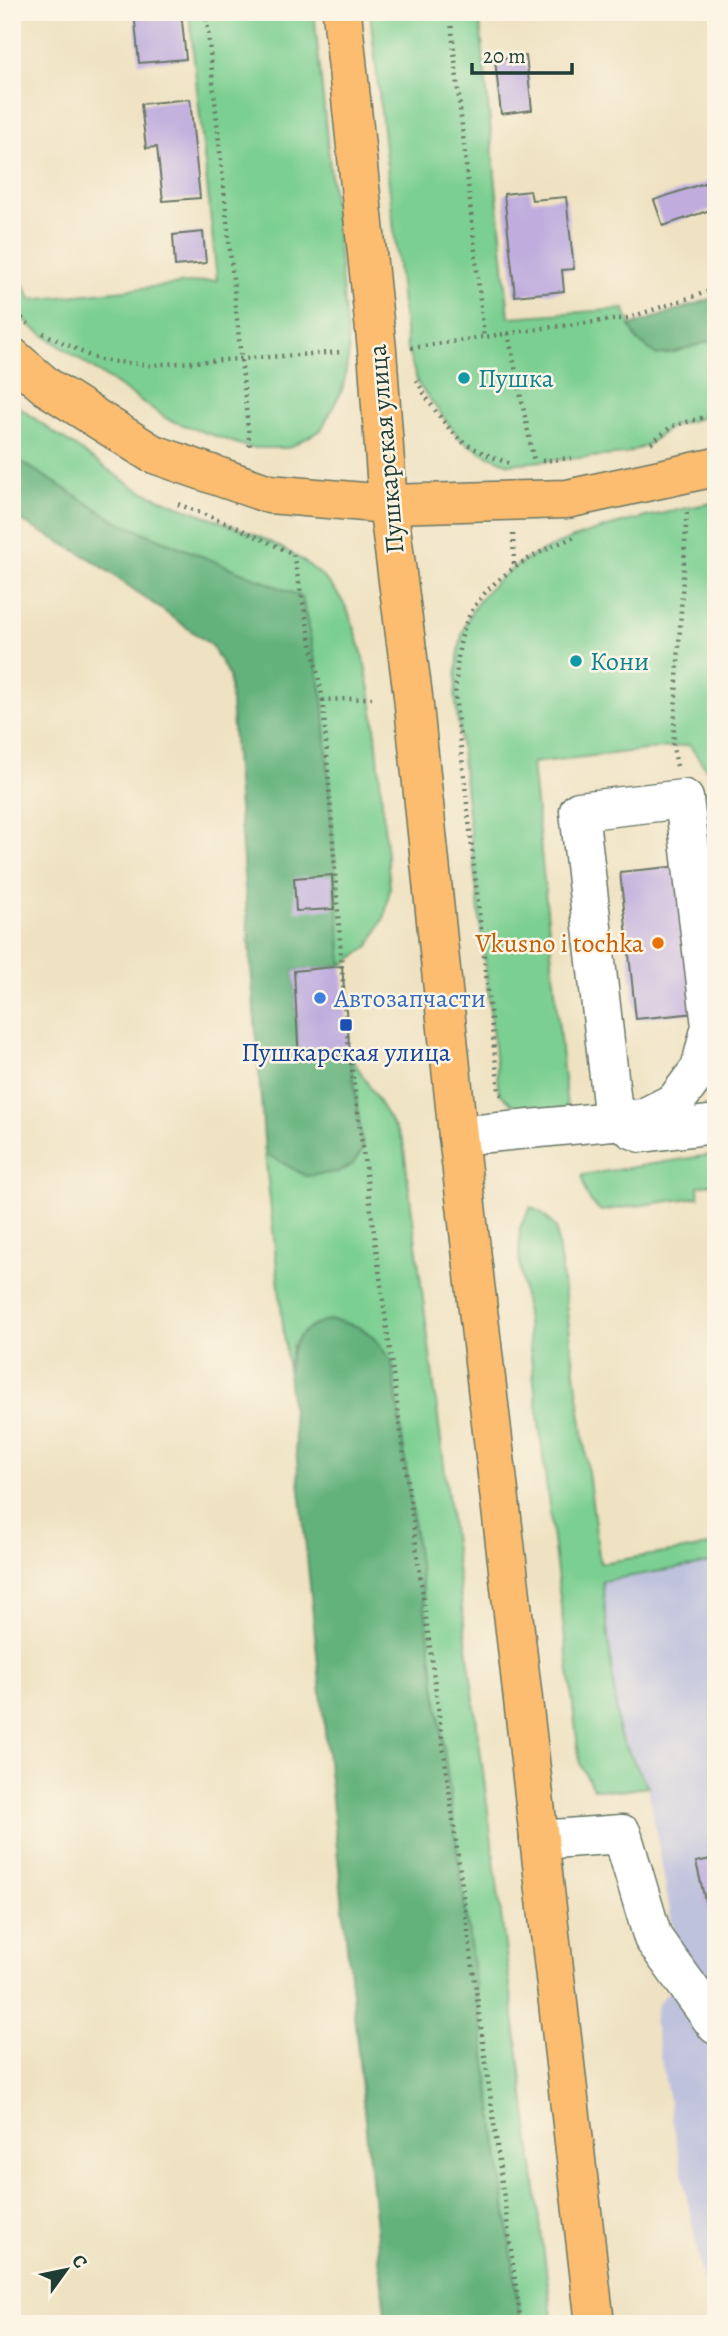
<svg xmlns="http://www.w3.org/2000/svg" width="728" height="2336" font-family="Alegreya,serif">
<style>
.industrial{fill:#bfc2dd}
.green{fill:#7bcf92;stroke:#4d8663;stroke-width:2}
.forest{fill:#64b27c;stroke:#427858;stroke-width:2}
.building{fill:#c0adde}
.lines{fill:none;stroke-linecap:round;stroke-linejoin:round}
.minor-casing{stroke:#687766;stroke-width:41}
.major-casing{stroke:#687766;stroke-width:41}
.path{stroke:#687766;stroke-width:4.5;stroke-dasharray:2 5;stroke-linecap:butt}
.minor{stroke:#fff;stroke-width:38}
.major{stroke:#fcbd6f;stroke-width:38}
.culture-dot{fill:#0f9aa8;stroke:#fcf5e5;stroke-width:2.5}
.food-dot{fill:#e8710a;stroke:#fcf5e5;stroke-width:2.5}
.shop-dot{fill:#3f7fe0;stroke:#fcf5e5;stroke-width:2.5}
.transit-dot{fill:#1a4fb4;stroke:#fcf5e5;stroke-width:2.5}
.labels{text-anchor:middle;dominant-baseline:central;stroke-width:5;stroke-linejoin:round;paint-order:stroke}
.culture-label{font-size:26px;fill:#0d838f;stroke:#fcf5e5;text-anchor:start}
.street-label{font-size:26px;fill:#1f3d34;stroke:#fcf5e5}
.food-label{font-size:26px;fill:#c56008;stroke:#fcf5e5;text-anchor:end}
.shop-label{font-size:26px;fill:#366cbe;stroke:#fcf5e5;text-anchor:start}
.transit-label{font-size:26px;fill:#164399;stroke:#fcf5e5}
</style>
<rect width="100%" height="100%" fill="#fcf5e5"/>
<filter id="ink" filterUnits="userSpaceOnUse"><feTurbulence type="fractalNoise" baseFrequency=".0143" numOctaves="2"/><feDisplacementMap in="SourceGraphic" scale="14" xChannelSelector="R" yChannelSelector="G"/><feConvolveMatrix kernelMatrix="1 2 1 2 8 2 1 2 1" color-interpolation-filters="sRGB"/></filter>
<filter id="wash" filterUnits="userSpaceOnUse"><feTurbulence type="fractalNoise" baseFrequency=".00686" numOctaves="4" result="noise"/><feDisplacementMap in="SourceGraphic" scale="28" xChannelSelector="R" yChannelSelector="G"/><feGaussianBlur stdDeviation="1.57" result="paint"/><feColorMatrix in="noise" values="0 0 0 0 0 0 0 0 0 0 0 0 0 0 0 0 0 1.4 0 .05"/><feComposite in="paint" operator="in"/></filter>
<g filter="url(#wash)">
<rect width="100%" height="100%" fill="#efe2c2"/>
<!-- industrial -->
<polygon class="industrial" points="716,1562 716,2324 711,2324 654,2023 657,2004 682,1979 648,1787 619,1734 602,1580"/>
<!-- green -->
<g class="green">
<polygon points="189,12 314,12 349,352 343,388 321,430 288,448 250,448 169,420 32,327 12,308 12,264 32,300 217,280"/>
<polygon points="370,12 479,12 509,317 624,309 638,341 675,352 716,339 716,414 672,426 647,445 625,454 509,464 487,455 461,440 418,384 407,348"/>
<path d="M12 401C37 422 64 439 90 457 105 467 119 478 134 487 200 521 317 538 349 614 369 662 374 713 379 765 382 805 386 846 390 887L385 916 369 946 342 966 323 700 302 597 118 522 12 456Z"/>
<path d="M716 502V782L689 745 532 763 567 1108C537 1112 521 1117 499 1092L455 695C457 671 457 648 465 626 497 540 638 519 716 502Z"/>
<polygon points="350,1055 403,1141 553,2324 521,2324 392,1363 292,1345 288,1373 265,1153 306,1176 363,1148"/>
<path d="M716 1154V1183L698 1186 699 1197 601 1211C587 1200 584 1192 582 1175Z"/>
<polygon points="531,1207 543,1214 556,1228 600,1563 716,1545 716,1562 602,1581 619,1734 648,1787 619,1791 593,1788 580,1764 519,1257 520,1227"/>
</g>
<!-- forest -->
<g class="forest">
<polygon points="716,297 716,339 675,352 657,355 638,341 630,326"/>
<polygon points="12,456 118,522 302,597 323,700 342,966 294,971 299,1061 350,1055 363,1149 352,1165 338,1172 306,1176 265,1153 229,676 211,645 91,559 12,516"/>
<path d="M328 1320C365 1324 371 1332 392 1363L521 2324H386L288 1373C292 1341 296 1331 328 1320Z"/>
</g>
<g id="blocks">
<!-- building -->
<g class="building">
<polygon points="134,12 181,12 186,59 139,63"/>
<polygon points="526,56 532,110 501,114 495,59"/>
<polygon points="190,99 200,198 163,201 157,147 146,148 141,104"/>
<polygon points="716,179 716,208 663,226 654,200"/>
<polygon points="530,191 532,200 566,197 574,269 562,270 564,291 515,296 504,194"/>
<polygon points="203,232 206,263 175,266 173,235"/>
<polygon points="680,866 696,1013 636,1019 620,872"/>
<polygon points="332,875 334,909 296,911 294,878"/>
<polygon points="342,966 350,1055 299,1061 294,971"/>
<polygon points="716,1858 716,1933 713,1934 696,1862"/>
</g>
</g>
</g>
<g filter="url(#ink)">
<use href="#blocks" fill-opacity="0" stroke="#687766" stroke-width="2"/>
<g class="lines">
<defs>
<g id="minor">
<polyline points="614,1121 579,811 684,799"/>
<polyline points="632,1129 642,1133 716,1124"/>
<polyline points="458,1136 643,1118 675,1102 700,1069 711,1026 684,799"/>
<polyline points="539,1840 622,1834 653,1938 716,2025"/>
</g>
<g id="major">
<polyline points="342,12 377,350 388,504 413,696 458,1136 595,2324"/>
<polyline points="12,357 47,387 151,453 269,494 388,504 567,499 716,467"/>
</g>
</defs>
<!-- minor casing -->
<use href="#minor" class="minor-casing"/>
<!-- major casing -->
<use href="#major" class="major-casing"/>
<!-- path -->
<g class="path">
<polyline points="206,12 250,448"/>
<polyline points="450,12 484,337"/>
<polyline points="12,308 29,325"/>
<polyline points="43,333 98,360 149,365 342,352"/>
<polyline points="508,333 534,461"/>
<polyline points="411,348 544,328 628,318 716,289"/>
<path d="M417 380C424 396 449 432 463 442 477 451 493 457 508 463"/>
<polyline points="651,443 672,426 716,414"/>
<polyline points="542,461 571,458"/>
<polyline points="178,504 234,526 293,554 323,700 372,698"/>
<polyline points="513,534 514,567"/>
<polyline points="323,700 346,1025 521,2324"/>
<polyline points="677,766 673,747 687,509"/>
<path d="M502 1095 499 1092 455 695C457 671 457 648 465 625 483 579 534 553 577 536"/>
</g>
<!-- minor -->
<use href="#minor" class="minor"/>
<!-- major -->
<use href="#major" class="major"/>
</g>
</g>
<!-- markers -->
<g class="culture-dot">
<circle cx="464" cy="378" r="7"/>
<circle cx="576" cy="661" r="7"/>
</g>
<circle class="food-dot" cx="658" cy="943" r="7"/>
<circle class="shop-dot" cx="320" cy="998" r="7"/>
<rect class="transit-dot" x="339" y="1018" width="14" height="14" rx="3.5"/>
<g class="labels">
<!-- culture labels -->
<g class="culture-label">
<text x="478" y="378">Пушка</text>
<text x="590" y="661">Кони</text>
</g>
<!-- street labels -->
<g class="street-label">
<text transform="translate(386 449) rotate(-95)">Пушкарская улица</text>
</g>
<!-- food labels -->
<g class="food-label">
<text x="644" y="943">Vkusno i tochka</text>
</g>
<!-- shop labels -->
<g class="shop-label">
<text x="334" y="998">Автозапчасти</text>
</g>
<!-- transit labels -->
<g class="transit-label">
<text x="346" y="1052">Пушкарская улица</text>
</g>
</g>
<!-- margin -->
<rect width="728" height="2336" fill="none" stroke="#fcf5e5" stroke-width="42"/>
<!-- north arrow -->
<g transform="translate(66 2270) rotate(57)" stroke="#fcf5e5" stroke-width="5" paint-order="stroke">
<path d="M0-5L12 26L0 18L-12 26Z" fill="#1f3d34"/>
<text y="-10" font-size="19" font-weight="bold" text-anchor="middle" fill="#1f3d34">С</text>
</g>
<!-- scale -->
<path d="M472 63v10h100v-10" fill="none" stroke="#1f3d34" stroke-width="3.5"/>
<text x="483" y="63" font-size="21" fill="#1f3d34" stroke="#fcf5e5" stroke-width="5" paint-order="stroke">20 m</text>
</svg>
